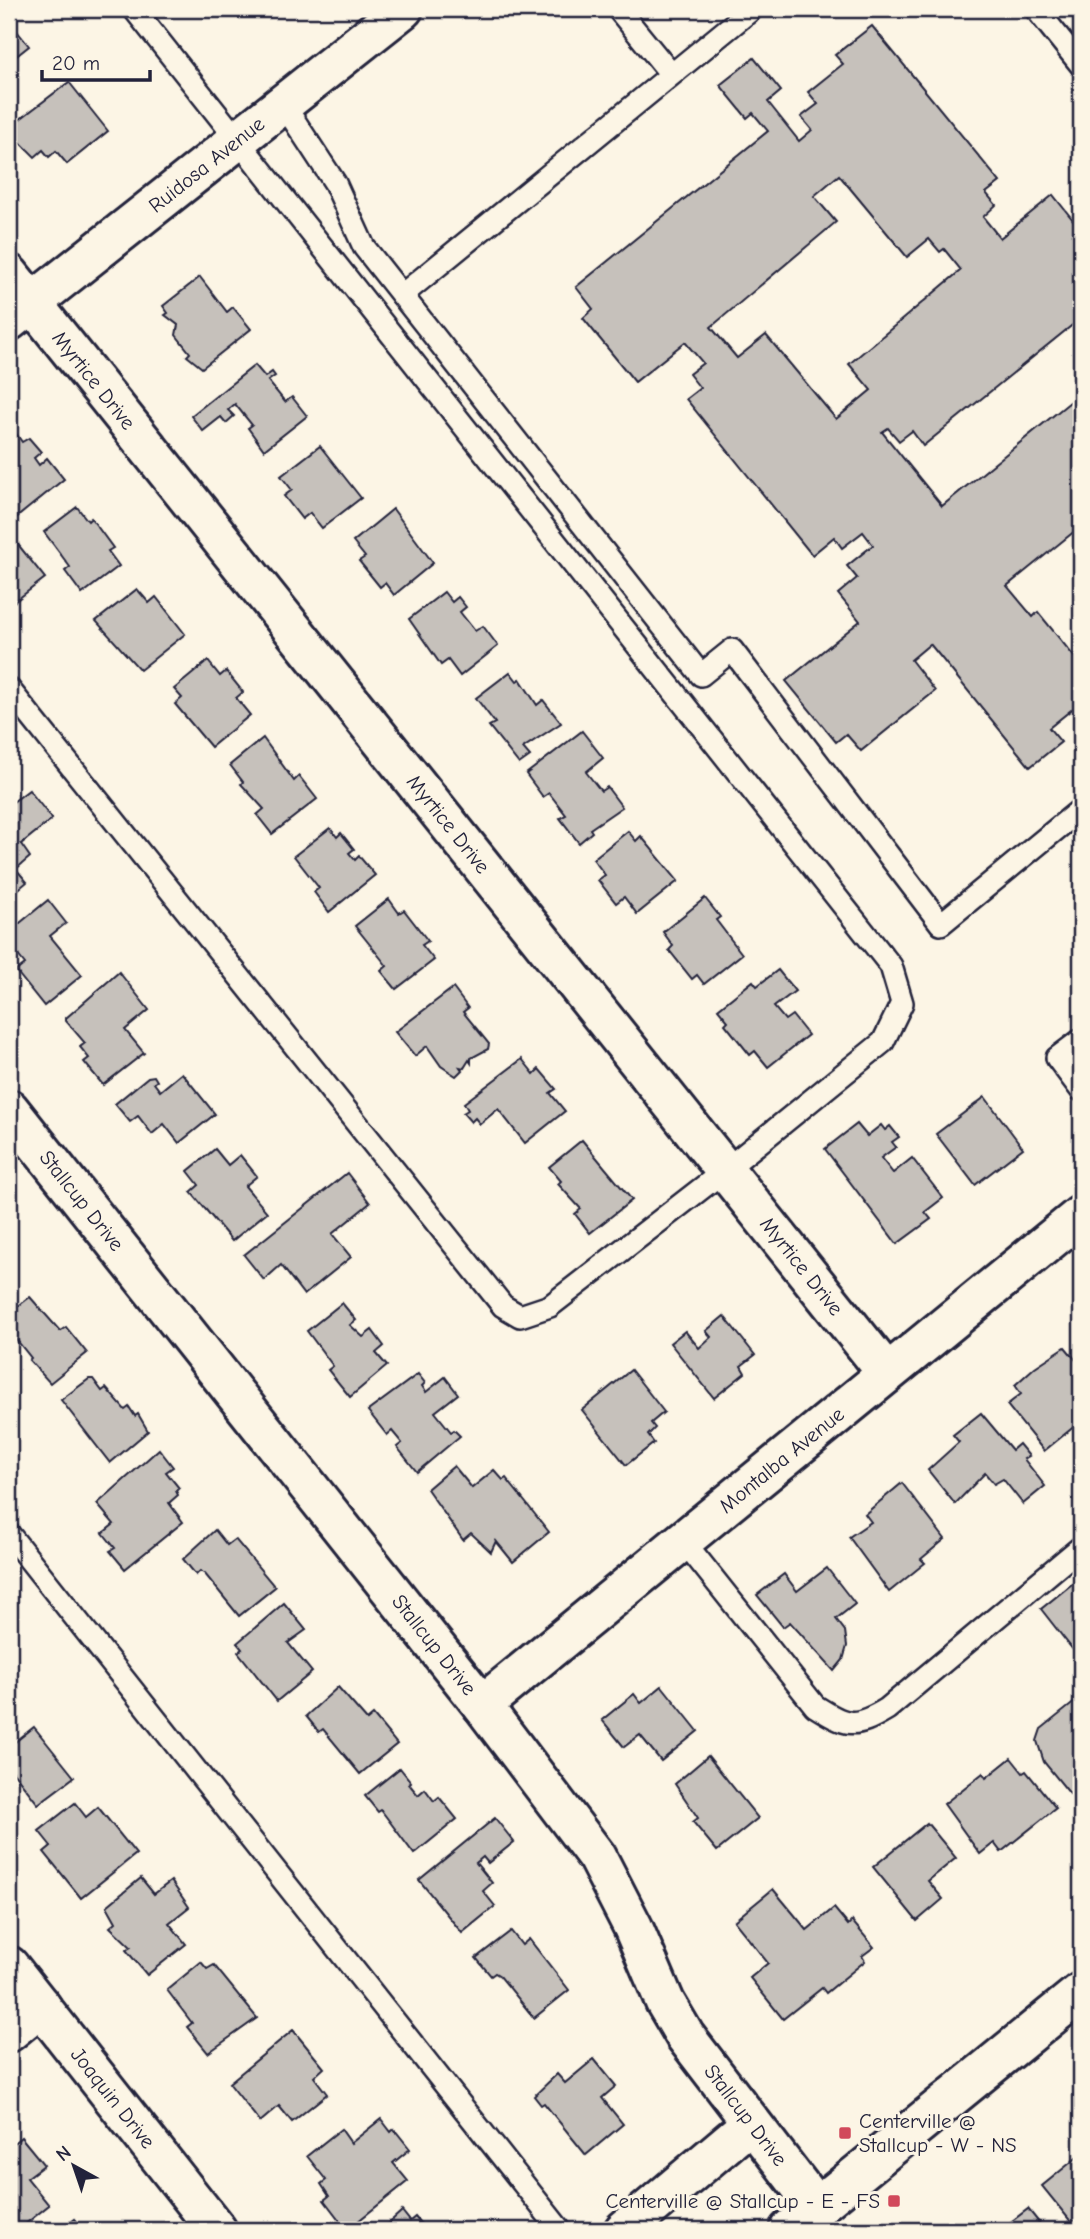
<svg xmlns="http://www.w3.org/2000/svg" width="1090" height="2239" font-family="'Comic Neue',sans-serif">
<style>
.building{fill:#c6c1bb;stroke:#22223b;stroke-width:2;fill-rule:evenodd}
.lines{fill:none;stroke-linecap:round;stroke-linejoin:round}
.service-casing{stroke:#22223b;stroke-width:26}
.minor-casing{stroke:#22223b;stroke-width:44}
.tertiary-casing{stroke:#22223b;stroke-width:44}
.service{stroke:#fcf5e5;stroke-width:21}
.minor{stroke:#fcf5e5;stroke-width:38}
.tertiary{stroke:#fcf5e5;stroke-width:38}
.poi-dot{fill:#d1495b;stroke:#fcf5e5;stroke-width:2.5}
.labels{text-anchor:middle;dominant-baseline:central;stroke-width:6;stroke-linejoin:round;paint-order:stroke}
.street-label{font-size:21px;fill:#22223b;stroke:#fcf5e5}
.poi-label{font-size:21px;fill:#22223b;stroke:#fcf5e5;text-anchor:start}
</style>
<rect width="100%" height="100%" fill="#fcf5e5"/>
<filter id="ink" filterUnits="userSpaceOnUse"><feTurbulence type="fractalNoise" baseFrequency=".0143" numOctaves="2"/><feDisplacementMap in="SourceGraphic" scale="14" xChannelSelector="R" yChannelSelector="G"/><feConvolveMatrix kernelMatrix="1 2 1 2 8 2 1 2 1" color-interpolation-filters="sRGB"/></filter>
<g filter="url(#ink)">
<!-- building -->
<g class="building">
<polygon points="9,21 29,46 9,62"/>
<path d="M872 26 1000 182 986 193 996 205 983 217 1000 238 1053 195 1081 230V318L923 446 912 431 899 441 888 428 882 432 942 506 1081 393V526L1007 586 1033 617 1038 612 1081 665V702L1049 728 1061 742 1030 767 930 644 911 660 935 691 861 751 846 734 836 742 786 681 860 621 838 594 857 578 847 566 873 545 863 532 842 548 834 537 812 555 686 399 700 388 689 374 703 363 685 342 635 382 583 318 593 309 576 287 768 131 753 113 747 118 720 85 754 58 781 91 768 102 799 141 812 130 801 117 818 104 808 92 843 64 835 55ZM839 175 907 257 929 239 940 252 944 249 961 270 849 364 871 390 836 419 766 335 737 358 711 327 836 222 814 196Z"/>
<polygon points="69,82 108,131 67,164 56,151 49,157 43,150 35,157 13,135 16,133 11,126"/>
<polygon points="200,277 227,312 233,307 251,329 202,368 187,356 190,353 176,335 178,325 165,315 168,313 163,306"/>
<polygon points="255,365 265,377 272,372 275,376 268,381 285,402 292,397 307,416 264,450 248,428 252,425 235,404 228,410 234,416 226,423 221,417 203,431 191,416"/>
<polygon points="15,432 22,442 29,438 41,452 34,458 39,465 47,458 64,479 16,518 9,509 9,437"/>
<polygon points="320,446 361,498 322,528 310,513 302,519 284,496 292,490 281,476"/>
<polygon points="77,507 88,521 91,518 113,548 108,551 119,566 82,594 65,571 70,567 44,532"/>
<polygon points="393,509 433,563 394,595 385,583 380,587 359,561 365,557 353,542"/>
<polygon points="12,537 45,578 9,606 9,539"/>
<polygon points="137,589 149,603 156,597 185,634 140,670 96,621"/>
<polygon points="444,592 452,602 458,597 466,607 460,612 475,631 483,626 498,646 460,676 448,660 441,665 409,619"/>
<polygon points="208,661 220,676 226,671 243,692 236,698 250,715 211,747 175,704 182,698 174,689"/>
<polygon points="510,672 517,681 520,679 537,705 543,700 561,723 523,748 530,756 519,764 489,726 495,723 476,698"/>
<polygon points="582,731 603,758 586,772 601,791 607,787 622,807 590,829 592,832 579,843 560,818 566,815 549,793 543,797 526,774"/>
<polygon points="263,738 294,781 299,776 317,799 272,834 257,815 264,809 241,784 243,782 230,765"/>
<polygon points="29,790 52,819 21,844 30,857 16,869 27,882 9,897 9,805"/>
<polygon points="330,828 337,837 341,833 354,849 349,853 355,860 359,856 375,875 329,912 314,892 319,888 294,856"/>
<polygon points="628,831 636,841 641,836 678,881 637,914 624,897 616,903 598,880 605,875 593,859"/>
<polygon points="705,898 720,917 716,920 742,954 704,984 697,975 692,979 669,950 673,946 663,932"/>
<polygon points="389,899 399,913 404,910 428,941 422,945 434,960 396,989 381,971 387,966 355,926"/>
<polygon points="48,900 66,923 50,936 82,975 44,1006 16,971 25,964 9,944 9,932"/>
<polygon points="778,970 795,991 774,1007 785,1020 792,1015 808,1035 768,1067 755,1051 750,1055 725,1024 728,1021 718,1009 753,981 757,986"/>
<polygon points="119,972 149,1010 125,1030 144,1053 103,1085 84,1062 89,1058 80,1047 85,1043 66,1021 66,1018"/>
<polygon points="453,988 468,1008 463,1012 489,1044 488,1049 471,1058 471,1063 469,1060 464,1068 460,1067 462,1070 456,1076 441,1066 427,1046 415,1056 395,1032"/>
<polygon points="522,1059 534,1074 539,1069 556,1089 550,1093 565,1111 525,1143 498,1109 480,1124 475,1118 471,1122 463,1113 468,1110 464,1103"/>
<polygon points="182,1073 215,1114 179,1143 164,1124 152,1134 138,1116 130,1122 115,1104 148,1077 154,1076 157,1081 154,1083 160,1091"/>
<polygon points="985,1097 1023,1148 975,1185 936,1134"/>
<polygon points="857,1124 867,1136 881,1125 885,1130 890,1126 899,1137 892,1142 896,1147 881,1158 893,1173 912,1158 943,1198 925,1212 931,1219 897,1244 825,1149"/>
<polygon points="582,1140 632,1200 590,1233 575,1214 581,1209 558,1184 561,1181 549,1167"/>
<polygon points="215,1149 228,1165 240,1155 257,1176 245,1186 267,1212 232,1241 191,1192 199,1185 188,1171"/>
<polygon points="347,1173 370,1203 332,1234 351,1257 304,1295 281,1265 264,1280 244,1255"/>
<polygon points="30,1297 60,1331 66,1327 87,1353 50,1383 29,1360 31,1358 15,1338 11,1341 9,1339 9,1313"/>
<polygon points="342,1303 356,1320 350,1325 363,1337 372,1330 384,1346 376,1353 387,1366 350,1397 328,1370 333,1366 307,1331"/>
<polygon points="724,1316 755,1355 741,1366 745,1373 714,1398 670,1343 685,1331 699,1348 711,1337 706,1331"/>
<polygon points="1065,1347 1081,1366 1081,1421 1044,1451 1007,1405 1021,1394 1015,1385 1035,1367"/>
<polygon points="631,1370 664,1412 651,1423 655,1428 648,1435 654,1443 626,1465 582,1410"/>
<polygon points="418,1374 425,1383 422,1386 426,1392 445,1377 458,1394 435,1412 451,1432 454,1430 460,1436 417,1472 397,1447 402,1443 392,1431 387,1435 368,1411"/>
<polygon points="89,1379 93,1379 102,1391 106,1388 125,1410 129,1407 135,1416 138,1414 148,1431 110,1463 61,1400"/>
<polygon points="981,1413 1012,1450 1019,1444 1029,1456 1024,1459 1045,1486 1023,1504 1003,1479 994,1484 985,1473 955,1504 928,1470 959,1442 953,1435"/>
<polygon points="159,1449 173,1467 166,1472 179,1488 176,1491 178,1495 169,1503 183,1522 125,1569 110,1551 115,1548 103,1533 114,1524 97,1504"/>
<polygon points="454,1466 472,1488 494,1470 503,1480 506,1478 549,1532 513,1562 496,1541 491,1552 471,1533 463,1540 427,1489"/>
<polygon points="902,1483 945,1539 921,1559 925,1563 889,1592 849,1537 871,1522 865,1514"/>
<polygon points="215,1530 227,1545 235,1539 275,1587 239,1616 205,1574 200,1571 196,1575 183,1559"/>
<polygon points="827,1568 855,1604 836,1619 845,1631 847,1646 843,1660 834,1671 790,1622 783,1627 757,1595 784,1574 797,1591"/>
<polygon points="1077,1580 1081,1585 1081,1660 1041,1609"/>
<polygon points="284,1603 306,1630 288,1643 312,1672 277,1701 238,1652 242,1649 237,1643"/>
<polygon points="662,1686 698,1731 661,1761 640,1735 624,1747 602,1720 634,1694 641,1703"/>
<polygon points="338,1687 367,1720 373,1715 397,1744 360,1774 323,1729 319,1732 306,1716"/>
<polygon points="1081,1697 1081,1785 1070,1794 1044,1762 1037,1741 1041,1729"/>
<polygon points="34,1727 74,1777 38,1804 13,1772 9,1775 9,1734 15,1742"/>
<polygon points="708,1756 758,1818 717,1851 693,1822 698,1818 675,1784"/>
<polygon points="1011,1758 1023,1773 1026,1771 1056,1808 1001,1852 994,1843 980,1854 944,1804 983,1773 986,1778"/>
<polygon points="400,1768 411,1782 409,1784 418,1795 425,1789 434,1801 439,1797 457,1819 414,1854 381,1810 378,1812 365,1796"/>
<polygon points="75,1803 86,1817 98,1807 136,1854 81,1898 44,1852 51,1846 39,1831"/>
<polygon points="495,1818 514,1842 488,1863 483,1857 476,1863 492,1883 483,1891 495,1906 462,1933 419,1880"/>
<polygon points="927,1823 956,1858 928,1881 943,1899 917,1921 873,1867"/>
<polygon points="141,1878 154,1894 171,1881 189,1907 169,1923 186,1944 147,1975 126,1950 131,1947 110,1927 116,1922 107,1906"/>
<polygon points="773,1889 807,1930 834,1908 848,1925 852,1921 874,1947 862,1956 865,1961 826,1993 822,1988 783,2019 750,1978 768,1963 734,1921"/>
<polygon points="511,1931 522,1945 529,1939 569,1990 534,2018 500,1976 495,1973 491,1976 476,1958"/>
<polygon points="201,1962 207,1969 214,1965 257,2018 208,2053 187,2027 192,2023 167,1990"/>
<polygon points="293,2030 324,2068 314,2077 327,2094 292,2122 279,2106 260,2122 229,2083"/>
<polygon points="594,2059 616,2086 602,2098 623,2124 586,2155 544,2103 541,2105 534,2096 557,2074 565,2083"/>
<polygon points="381,2119 391,2132 394,2129 410,2149 393,2163 408,2181 347,2230 324,2200 329,2196 321,2184 326,2180 307,2156 341,2129 351,2143"/>
<polygon points="21,2137 44,2165 27,2178 49,2205 18,2230 9,2230 9,2147"/>
<polygon points="1081,2154 1081,2215 1072,2223 1042,2186"/>
<polygon points="1028,2209 1045,2230 1000,2230"/>
<polygon points="402,2211 410,2221 415,2217 426,2230 381,2230"/>
<polygon points="75,2219 84,2230 61,2230"/>
</g>
<g class="lines">
<defs>
<g id="service">
<polyline points="618,9 671,74"/>
<polyline points="1036,9 1081,65"/>
<polyline points="282,102 335,183 364,247 701,675 732,650 941,924 1081,809"/>
<polyline points="402,295 752,9"/>
<polyline points="9,689 503,1306 520,1316 550,1306 724,1171 883,1042 902,1003 891,966 134,9"/>
<polyline points="1081,1040 1057,1058 1081,1090"/>
<polyline points="9,1534 560,2230"/>
<path d="M682 1539 815 1706C847 1726 854 1729 887 1709L1081 1547"/>
</g>
<g id="minor">
<path id="s1" d="M9 274 887 1373"/>
<path id="s2" d="M9 321 403 9"/>
<path id="s3" d="M9 1109 482 1705 597 1857 633 1927 665 2002 685 2036 817 2208"/>
<path id="s4" d="M482 1705 1081 1215"/>
<polyline points="9,2032 41,2006"/>
<polyline points="624,2230 750,2124"/>
</g>
<g id="tertiary">
<path id="s5" d="M9 1966 217 2230"/>
<polyline points="789,2230 1081,1992"/>
</g>
</defs>
<!-- service casing -->
<use href="#service" class="service-casing"/>
<!-- minor casing -->
<use href="#minor" class="minor-casing"/>
<!-- tertiary casing -->
<use href="#tertiary" class="tertiary-casing"/>
<!-- service -->
<use href="#service" class="service"/>
<!-- minor -->
<use href="#minor" class="minor"/>
<!-- tertiary -->
<use href="#tertiary" class="tertiary"/>
</g>
</g>
<!-- markers -->
<g class="poi-dot">
<rect x="838" y="2126" width="14" height="14" rx="3.5"/>
<rect x="887" y="2194" width="14" height="14" rx="3.5"/>
</g>
<g class="labels">
<!-- street labels -->
<g class="street-label">
<text stroke="none"><textPath href="#s2" startOffset="252">Ruidosa Avenue</textPath></text>
<text stroke="none"><textPath href="#s1" startOffset="136">Myrtice Drive</textPath></text>
<text stroke="none"><textPath href="#s1" startOffset="704">Myrtice Drive</textPath></text>
<text stroke="none"><textPath href="#s3" startOffset="117">Stallcup Drive</textPath></text>
<text stroke="none"><textPath href="#s1" startOffset="1270">Myrtice Drive</textPath></text>
<text stroke="none"><textPath href="#s4" startOffset="387">Montalba Avenue</textPath></text>
<text stroke="none"><textPath href="#s3" startOffset="684">Stallcup Drive</textPath></text>
<text stroke="none"><textPath href="#s5" startOffset="168">Joaquin Drive</textPath></text>
<text stroke="none"><textPath href="#s3" startOffset="1251">Stallcup Drive</textPath></text>
</g>
<!-- poi labels -->
<g class="poi-label">
<text x="859" y="2121">Centerville @<tspan x="859" dy="24">Stallcup - W - NS</tspan></text>
<text x="880" y="2201" text-anchor="end">Centerville @ Stallcup - E - FS</text>
</g>
</g>
<!-- margin -->
<rect width="1090" height="2239" fill="none" stroke="#fcf5e5" stroke-width="35"/>
<rect x="18" y="18" width="1055" height="2204" fill="none" stroke="#22223b" stroke-width="2.5" filter="url(#ink)"/>
<!-- north arrow -->
<g transform="translate(74 2166) rotate(320)" stroke="#fcf5e5" stroke-width="5" paint-order="stroke">
<path d="M0-5L12 26L0 18L-12 26Z" fill="#22223b"/>
<text y="-10" font-size="19" font-weight="bold" text-anchor="middle" fill="#22223b">N</text>
</g>
<!-- scale -->
<path d="M42 70v10h108v-10" fill="none" stroke="#22223b" stroke-width="3.5"/>
<text x="52" y="70" font-size="21" fill="#22223b" stroke="#fcf5e5" stroke-width="5" paint-order="stroke">20 m</text>
</svg>
